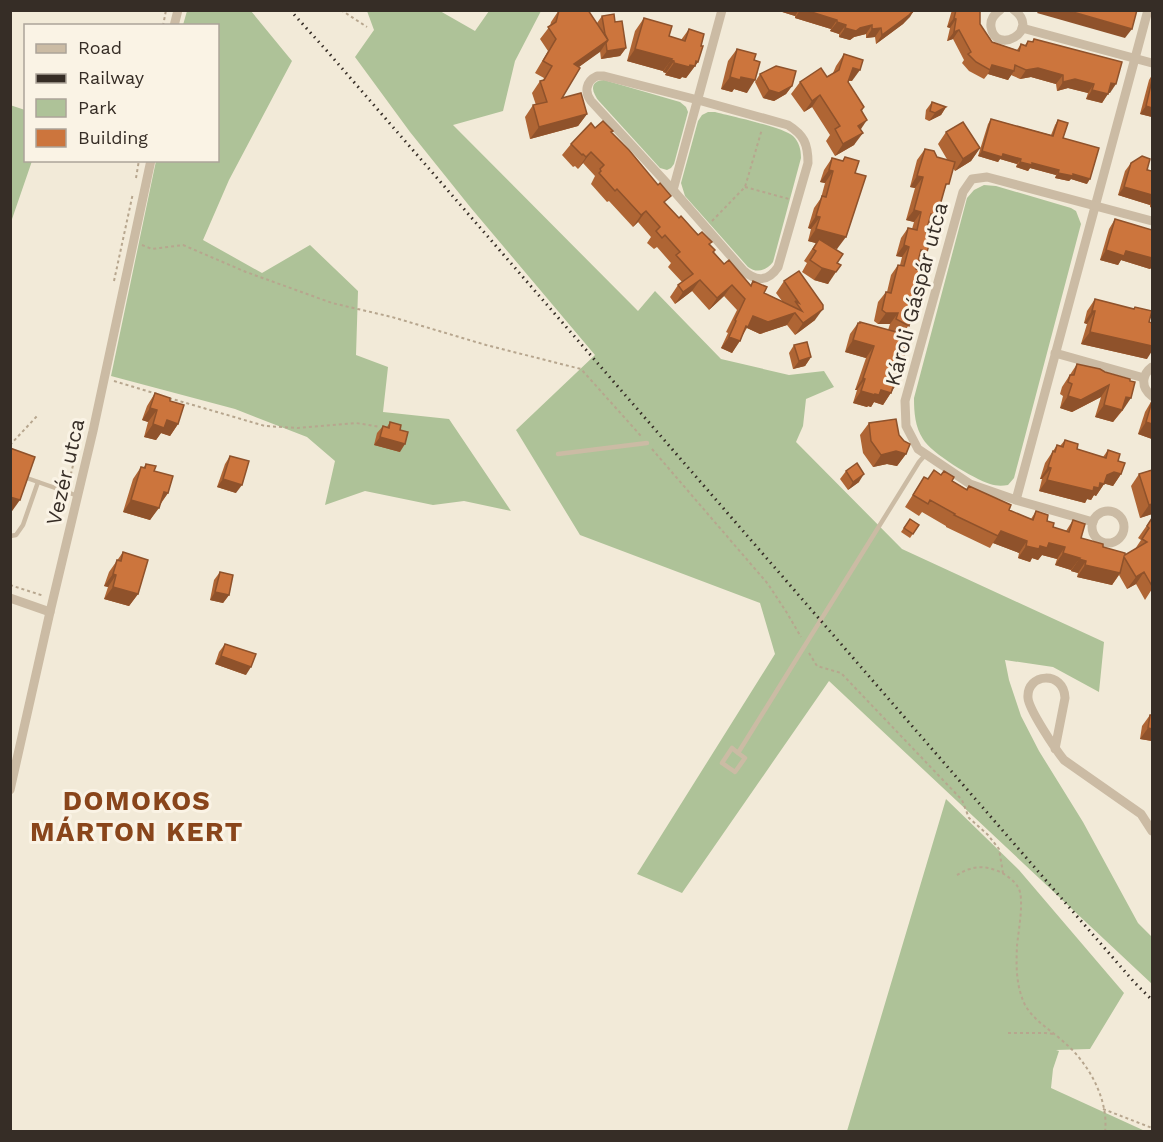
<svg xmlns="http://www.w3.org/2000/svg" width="1163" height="1142" font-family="'Work Sans',sans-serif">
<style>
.green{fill:#aec298}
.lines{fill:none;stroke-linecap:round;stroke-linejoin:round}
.path{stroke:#b7a68e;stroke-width:2;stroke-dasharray:3 3;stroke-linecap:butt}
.lane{stroke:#cbbba4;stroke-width:4.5}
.street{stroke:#cbbba4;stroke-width:9}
.rail{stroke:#362d26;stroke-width:3;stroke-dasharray:1.5 4.5;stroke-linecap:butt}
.wall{fill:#af6534}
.shaded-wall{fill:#8f522b}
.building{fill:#cc753d;stroke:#8f522b;stroke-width:1.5}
.labels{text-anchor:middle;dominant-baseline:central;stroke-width:6;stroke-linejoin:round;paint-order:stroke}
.street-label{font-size:21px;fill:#362d26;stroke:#faf3e5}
.district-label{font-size:27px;font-weight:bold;letter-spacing:1.5px;fill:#89451b;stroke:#faf3e5}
</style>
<rect width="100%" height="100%" fill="#f2ead8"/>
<!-- green -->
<g class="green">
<polygon points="187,11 251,11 292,61 229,180 203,240 262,273 310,245 358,291 356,355 388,367 383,412 449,419 511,511 464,501 433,505 365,491 325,505 335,461 307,437 235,409 111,376 156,161 218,160 218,26 183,25"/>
<polygon points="367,11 440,11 475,31 489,11 541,11 515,61 503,111 453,125 638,311 655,291 721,359 789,375 824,371 834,387 806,399 803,426 796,442 902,549 1104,642 1099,692 1053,667 1005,660 1009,680 1021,716 1039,751 1083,822 1138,923 1152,937 1152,984 829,681 682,893 637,874 775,654 760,603 580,535 516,430 595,355 471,208 410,132 355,57 374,30"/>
<path d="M604 80 680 102 686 107 688 112 674 164 671 168 667 170 660 168 598 100C591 90 590 81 604 80Z"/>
<polygon points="10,105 25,110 26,160 32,161 11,222"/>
<path d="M708 112H715C730 116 783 127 793 136 799 142 801 149 801 158L773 262C767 270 757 274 748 267L685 196 681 183 698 121 702 115Z"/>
<path d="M984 185 996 186 1071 208 1076 211 1081 224 1014 478 1008 485C1002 486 996 486 990 484 974 479 931 453 923 439 915 427 914 412 914 398L967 198 974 190Z"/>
<polygon points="946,799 1019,870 1124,993 1090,1049 1056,1050 1059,1051 1053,1069 1051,1088 1145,1131 847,1131"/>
</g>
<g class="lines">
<!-- path -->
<g class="path">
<polyline points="341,10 367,27"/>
<polyline points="163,26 166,10"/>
<polyline points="136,178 139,160"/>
<polyline points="745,187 789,199"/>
<polyline points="712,221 745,187 762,129"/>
<polyline points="142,245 152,249 183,245 246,272 332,303 392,317 486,345 581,369 641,436"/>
<polyline points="114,281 133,193"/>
<polyline points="114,381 157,394"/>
<polyline points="169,398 265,426 298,428 356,423 380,427"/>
<polyline points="10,445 38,415"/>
<polyline points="652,449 768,584 787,613 801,637"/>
<polyline points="68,486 85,416"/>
<polyline points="10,585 44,596"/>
<polyline points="809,653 817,666 841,673 962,800 969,818 988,835 999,849 1003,873"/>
<path d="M957 875C961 873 965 870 970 869 986 863 1009 873 1018 887 1025 898 1018 933 1017 946 1016 966 1016 986 1025 1005 1034 1021 1051 1030 1065 1043 1088 1063 1109 1099 1105 1132"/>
<polyline points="1008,1033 1046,1033 1053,1034"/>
<polyline points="1103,1109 1152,1128"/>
</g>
<!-- lane -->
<g class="lane">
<polyline points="558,454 647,443"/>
<polyline points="24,477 78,496"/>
<polyline points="10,536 16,535 23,525 38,482"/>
<polyline points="738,753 732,748 722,763 735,772 745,758 738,753 919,462 926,454"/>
</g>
<!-- street -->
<g class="street">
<path d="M1000 10C994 15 990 19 991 27 995 56 1042 31 1014 10"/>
<polyline points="174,26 178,10"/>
<polyline points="1022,28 1152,63"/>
<path d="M597 76H604L698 100 788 125C804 135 808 144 808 163L778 267C768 282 756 282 743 270L673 190 591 101C584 92 586 81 597 76Z"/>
<polyline points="673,190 722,10"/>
<polyline points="1055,353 1144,378"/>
<path d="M1152 367C1141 375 1141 388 1152 396"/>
<polyline points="1016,500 1148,10"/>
<circle cx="1108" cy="527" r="16"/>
<polyline points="1093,522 1016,500 970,484 918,449 906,426 905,401 963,192 972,179 987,177 1152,221"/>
<polyline points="10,598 50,612"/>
<path d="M1055 749 1065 698C1064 670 1026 673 1028 698 1029 710 1056 750 1064 760L1141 814 1152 831"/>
<polyline points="10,790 50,612 93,431 151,160"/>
</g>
<!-- rail -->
<polyline class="rail" points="290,10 327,51 1134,982 1152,1000"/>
</g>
<!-- wall -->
<g class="wall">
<polygon points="559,10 597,23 602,16 615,22 626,48 620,56 601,59 600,51 579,67 562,98 587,114 578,126 530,139 525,117 533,105 536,105 532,93 540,81 543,80 544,78 535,73 548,51 540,39 550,26 551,22"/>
<polygon points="776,10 915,10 903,24 876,44 875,37 866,38 866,34 854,37 850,40 839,37 839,34 830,31 831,29 795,18 795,16"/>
<polygon points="952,10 980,10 980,24 992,42 1017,50 1021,44 1025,45 1028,41 1032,42 1034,39 1110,93 1108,93 1102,103 1086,99 1088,93 1068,88 1057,91 1056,84 1031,77 1020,79 1011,75 1008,80 988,74 984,79 969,71 962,63 964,60 953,39 947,41 950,28 947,27"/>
<polygon points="644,18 669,36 681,40 689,29 701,46 698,62 686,78 682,77 680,79 665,75 666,73 663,72 663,71 627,61 635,31"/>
<polygon points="737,49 747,93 734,89 732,92 721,89 728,61"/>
<polygon points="844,54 852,81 849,81 848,82 864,107 862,111 861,130 854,145 835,156 826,141 830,135 812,107 804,112 791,94 800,82 827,77 833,73 836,66"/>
<polygon points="760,74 792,86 786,94 774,101 763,98 755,82"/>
<polygon points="1152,75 1152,117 1140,114 1149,80"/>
<polygon points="932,102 946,107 941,115 929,121 925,119 926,110"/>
<polygon points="991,119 1051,135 1055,125 1058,120 1063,138 1087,184 1071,179 1069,181 1055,178 1056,175 1030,168 1028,171 1016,167 1017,164 1000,159 998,162 978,156 988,124"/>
<polygon points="595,128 611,133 666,204 679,218 710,244 714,252 724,264 751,285 753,281 764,293 782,301 776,293 784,281 815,320 795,335 787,325 760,334 747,328 732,353 721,348 728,333 726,332 737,310 724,296 709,310 692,291 675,304 670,297 678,285 682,282 668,267 671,263 657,247 654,249 647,243 651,237 638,222 633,227 609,201 607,202 591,184 595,176 583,163 578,169 575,166 573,167 562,155 571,144"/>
<polygon points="946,132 980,148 971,161 955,171 953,168 930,227 928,226 926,232 927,252 920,262 918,262 916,269 919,301 917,312 903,334 892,391 883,405 874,402 871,407 868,406 867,407 853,403 857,390 855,390 866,358 845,352 850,334 858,323 888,330 890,324 878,324 874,321 878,302 886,292 887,292 891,275 898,265 900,265 902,257 896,256 901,238 908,228 912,229 914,222 906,220 915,188 910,187 917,160 925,149 937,157 948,161 938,144"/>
<polygon points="845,157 855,173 837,249 834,248 837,263 828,284 814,280 802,272 807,263 804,261 816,243 808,241 811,229 808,228 814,208 821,198 825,183 820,182 824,170 832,158 842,161"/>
<polygon points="1131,163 1152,171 1152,208 1150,207 1150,205 1118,195 1125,171"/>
<polygon points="1115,219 1152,230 1152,267 1150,269 1121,260 1118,265 1100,260 1109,229"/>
<polygon points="1095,299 1133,309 1135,307 1149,322 1147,359 1081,344 1087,324 1084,323 1087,311"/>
<polygon points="794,345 811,357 805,366 793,369 789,353"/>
<polygon points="1077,364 1100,369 1123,410 1113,422 1095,417 1101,397 1072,412 1060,408 1063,396 1060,394 1062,387"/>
<polygon points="155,393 170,401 178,424 170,436 161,433 156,440 144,437 148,422 142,420 147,406"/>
<polygon points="1152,400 1152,439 1138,434 1145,412"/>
<polygon points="390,422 400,430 400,452 374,445 377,433 383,426 387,427"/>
<polygon points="869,423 899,435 904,441 906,454 897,466 887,464 873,467 863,453 860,435"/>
<polygon points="1065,440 1077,449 1103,457 1108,450 1118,461 1121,474 1113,486 1106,484 1104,484 1096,496 1094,495 1091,500 1087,499 1085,503 1039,491 1042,479 1040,479 1045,463 1057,445 1060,446"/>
<polygon points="230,456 236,493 217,487 225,464"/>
<polygon points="146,464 154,471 168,493 150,520 123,512 133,479 141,467 144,467"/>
<polygon points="1152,470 1152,514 1140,518 1131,486 1139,474"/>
<polygon points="846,471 859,482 848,490 840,479"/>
<polygon points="924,477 928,479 952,481 966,489 969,486 1009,510 1031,519 1036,511 1053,527 1066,531 1073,520 1081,538 1125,555 1135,549 1141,540 1138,538 1152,518 1152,589 1145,600 1136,584 1127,589 1119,575 1112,585 1077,577 1078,573 1071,571 1071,570 1055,565 1057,559 1042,555 1038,560 1032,558 1030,562 1018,558 1019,553 993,543 990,548 946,527 946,526 922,512 919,516 905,507"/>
<polygon points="910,519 919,525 910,538 901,532"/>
<polygon points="123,552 138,594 129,606 104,599 108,587 104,586 109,572"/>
<polygon points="220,572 229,595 223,603 210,600 214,580"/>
<polygon points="225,644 246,675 215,664 219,652"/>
<polygon points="1150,715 1152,741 1140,739 1142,726"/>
</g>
<!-- shaded-wall -->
<g class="shaded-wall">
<polygon points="776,10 799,10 795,16"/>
<polygon points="800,10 805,10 837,20 831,29 795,18"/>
<polygon points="914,10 910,17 903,24 876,44 882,35"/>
<polygon points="1039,10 1066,10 1132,29 1125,38 1037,13"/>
<polygon points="954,18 956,19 950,28 947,27"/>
<polygon points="837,22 846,25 839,34 830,31"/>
<polygon points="872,25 866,34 854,37 850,40 839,37 845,28 860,28"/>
<polygon points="881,28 875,37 866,38 872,29"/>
<polygon points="959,30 953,39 947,41 954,32"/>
<polygon points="608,40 600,52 566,76 574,64"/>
<polygon points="626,48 620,56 601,59 607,51"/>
<polygon points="635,49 672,59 663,71 627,61"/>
<polygon points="671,60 674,61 666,73 663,72"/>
<polygon points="696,61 698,62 686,78 682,77 680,79 665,75 674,63 690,65"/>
<polygon points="992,65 1014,71 1008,80 988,74"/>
<polygon points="853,68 860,70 852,81 845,79"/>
<polygon points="1038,68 1063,75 1056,84 1031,77 1020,79 1026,70"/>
<polygon points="730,77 741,77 755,80 747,93 734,89 732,92 721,89"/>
<polygon points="1075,79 1094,84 1088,93 1068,88 1057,91 1063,82"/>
<polygon points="1111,83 1116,84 1110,93 1105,92"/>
<polygon points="792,86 786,94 774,101 763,98 769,90"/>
<polygon points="1092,90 1108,94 1102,103 1086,99"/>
<polygon points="820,95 812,107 804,112 812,101"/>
<polygon points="1146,106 1152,108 1152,117 1140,114"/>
<polygon points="946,107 941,115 929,121 935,113"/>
<polygon points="587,114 578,126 530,139 539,127"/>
<polygon points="867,120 859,132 858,126"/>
<polygon points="863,133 854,145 835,156 843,144"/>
<polygon points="980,148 971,161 955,171 963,159"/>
<polygon points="982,151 1003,154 1021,159 1017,164 1000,159 998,162 978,156"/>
<polygon points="591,152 583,163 578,169 586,157"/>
<polygon points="1020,162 1032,163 1059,170 1056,175 1030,168 1028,171 1016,167"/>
<polygon points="829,170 833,171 825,183 820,182"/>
<polygon points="1058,173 1073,174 1090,179 1087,184 1071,179 1069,181 1055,178"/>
<polygon points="917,176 923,177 915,188 910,187"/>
<polygon points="1124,187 1152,195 1152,201 1150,205 1118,195"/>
<polygon points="914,210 921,212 914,222 906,220"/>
<polygon points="646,211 638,222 633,227 641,215"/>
<polygon points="931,214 937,216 930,227 923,225"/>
<polygon points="816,216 820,217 811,229 808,228"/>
<polygon points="816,229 846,237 837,249 808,241"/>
<polygon points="904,245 909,247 902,257 896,256"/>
<polygon points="921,250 927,252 920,262 914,261"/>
<polygon points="1106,250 1126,251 1152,258 1152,267 1150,269 1121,260 1118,265 1100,260"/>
<polygon points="822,268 836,272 828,284 814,280"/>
<polygon points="700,280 692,291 675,304 683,292"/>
<polygon points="732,285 724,296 709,310 717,298"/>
<polygon points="823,309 815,320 795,335 803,323"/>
<polygon points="913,311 917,312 910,323"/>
<polygon points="1092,311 1095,311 1087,324 1084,323"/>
<polygon points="795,313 787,325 760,334 747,328 753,316"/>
<polygon points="886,313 898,313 890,324 878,324"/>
<polygon points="1090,332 1152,344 1152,351 1147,359 1081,344"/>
<polygon points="729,337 740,341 732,353 721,348"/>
<polygon points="853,340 874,346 866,358 845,352"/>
<polygon points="811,357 805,366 793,369 799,361"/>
<polygon points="863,378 865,379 857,390 855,390"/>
<polygon points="894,384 896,385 883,405 874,402 871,407 868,406 867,407 853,403 861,391 881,390"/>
<polygon points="1109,385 1101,397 1072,412 1060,408 1068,396"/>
<polygon points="1126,397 1131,398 1123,410 1117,409"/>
<polygon points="1104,405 1122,410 1113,422 1095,417"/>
<polygon points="150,408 157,410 148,422 142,420"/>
<polygon points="167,420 178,424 170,436 161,433 156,440 144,437 153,424"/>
<polygon points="1146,422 1152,424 1152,439 1138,434"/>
<polygon points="380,437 405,444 400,452 374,445"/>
<polygon points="896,451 906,454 897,466 887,464 873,467 881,455"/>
<polygon points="1048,467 1051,468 1042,479 1040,479"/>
<polygon points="1114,472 1121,474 1113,486 1106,484 1104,484 1096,496 1094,495 1091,500 1087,499 1085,503 1039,491 1047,480 1094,487 1107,475"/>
<polygon points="864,474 859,482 848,490 853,482"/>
<polygon points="223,479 242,485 236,493 217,487"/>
<polygon points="164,492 168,493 159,505"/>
<polygon points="10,497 20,500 10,514"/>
<polygon points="131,500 159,508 150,520 123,512"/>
<polygon points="1152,504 1152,514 1140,518 1149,505"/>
<polygon points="1001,531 1027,541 1019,553 993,543"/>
<polygon points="1049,543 1065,547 1057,559 1042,555 1038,560 1032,558 1030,562 1018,558 1026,546 1040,546"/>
<polygon points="1063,553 1080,558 1071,570 1055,565"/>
<polygon points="1079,559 1086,561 1078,573 1071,571"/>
<polygon points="1085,565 1120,573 1112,585 1077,577"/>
<polygon points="1144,572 1136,584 1127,589 1136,577"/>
<polygon points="113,574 116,575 108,587 104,586"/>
<polygon points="113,587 138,594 129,606 104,599"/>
<polygon points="215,592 229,595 223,603 210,600"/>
<polygon points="221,656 251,667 246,675 215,664"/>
<polygon points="1148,728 1152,729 1152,741 1140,739"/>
</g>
<!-- building -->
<g class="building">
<polygon points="559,10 588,10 608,40 574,64 580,68 562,98 581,93 587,114 539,127 533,105 547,102 540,81 544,80 552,66 543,61 556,39 548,27 556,22"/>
<polygon points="805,10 914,10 909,15 882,35 881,28 872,29 872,25 860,28 856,31 845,28 846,25 837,22 837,20"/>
<polygon points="956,10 980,10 980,24 992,42 1019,51 1021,44 1026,46 1028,41 1033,42 1034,39 1122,62 1116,84 1111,83 1108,94 1092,90 1094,84 1075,79 1063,82 1063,75 1038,68 1026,70 1015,65 1014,71 992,65 990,70 976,62 968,54 971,52 959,30 954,32 956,19 954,18"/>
<polygon points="1066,10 1137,10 1132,29"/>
<polygon points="614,14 615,22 622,21 626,48 607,51 606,43 608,40 605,34 602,16"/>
<polygon points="644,18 672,26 669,36 685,41 689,29 704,34 701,46 703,46 698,62 696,61 695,66 690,65 689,67 674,63 674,61 671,60 672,59 635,49"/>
<polygon points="737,49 756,54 754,60 760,62 755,80 741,77 740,80 730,77"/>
<polygon points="844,54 863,60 860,70 853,68 848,82 864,107 861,110 867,120 858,126 863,133 843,144 835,129 840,126 820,95 812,101 800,82 821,68 827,77 839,70"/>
<polygon points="776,66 796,71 792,86 779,93 769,90 760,74"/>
<polygon points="1152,80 1152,108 1146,106"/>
<polygon points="932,102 946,107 935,113 930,111"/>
<polygon points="991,119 1053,136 1058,120 1068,123 1063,138 1099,148 1090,179 1073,174 1073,176 1058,173 1059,170 1032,163 1032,165 1020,162 1021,159 1003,154 1002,157 982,151"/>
<polygon points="603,121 613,131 611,132 629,150 658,185 660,183 671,196 664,202 679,218 681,216 698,235 702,232 712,242 709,244 715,250 713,252 724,264 729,260 751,286 753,281 767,287 764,293 802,311 795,301 799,303 784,281 799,271 823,305 823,309 803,323 795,313 768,322 753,316 748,327 746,326 740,341 729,337 736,321 735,320 745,299 732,285 717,298 700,280 683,292 678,285 693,274 676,255 680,252 665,235 662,238 656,231 660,227 646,211 641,215 617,189 615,191 599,173 601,171 600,169 604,165 591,152 586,157 583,154 582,155 571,144 591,123 595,128"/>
<polygon points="963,122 980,148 963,159 946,132"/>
<polygon points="925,149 934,151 937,157 955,162 949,184 946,184 937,216 931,214 926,232 932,234 927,252 921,250 916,269 926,272 919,301 920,301 917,312 913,311 909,326 896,319 898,313 886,313 882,310 886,292 891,293 898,265 904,266 909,247 904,245 908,228 917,230 921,212 914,210 923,177 917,176"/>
<polygon points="1142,156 1150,159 1147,170 1152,171 1152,195 1124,187 1131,163"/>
<polygon points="845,157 859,161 855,173 866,176 846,237 816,229 820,217 816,216 822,196 826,197 833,171 829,170 832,158 843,161"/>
<polygon points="1115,219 1152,230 1152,258 1126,251 1124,256 1106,250"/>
<polygon points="819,239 843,254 837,263 841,265 836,272 822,268 810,260 816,251 813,249"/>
<polygon points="1095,299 1134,309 1135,307 1152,311 1149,322 1152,323 1152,346 1090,332 1095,311 1092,311"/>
<polygon points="860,322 907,335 906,338 909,339 896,385 894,384 891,393 881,390 879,395 875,394 875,395 861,391 865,379 863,378 874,346 853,340 858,323 860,323"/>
<polygon points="807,342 811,357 799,361 794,345"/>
<polygon points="1077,364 1100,369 1105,372 1130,379 1130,381 1135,382 1131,398 1126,397 1122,410 1104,405 1109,385 1081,400 1068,396 1072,384 1068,382 1070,375 1074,375"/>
<polygon points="155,393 170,398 170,401 184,405 178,424 167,420 164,428 153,424 157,410 150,408"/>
<polygon points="1152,401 1152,424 1146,422"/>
<polygon points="896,419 899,435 904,441 910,444 906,454 896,451 881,455 871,441 869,423"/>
<polygon points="390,422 401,425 400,430 408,432 405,444 380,437 383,426 389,428"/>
<polygon points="1065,440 1078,444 1077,449 1106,458 1108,450 1120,454 1118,461 1125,463 1121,474 1114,472 1107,475 1104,484 1100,483 1099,488 1094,487 1093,491 1047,480 1051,468 1048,467 1053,451 1055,452 1057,445 1063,447"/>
<polygon points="10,448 35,457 20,500 10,497"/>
<polygon points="230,456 249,461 242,485 223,479"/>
<polygon points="857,463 864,474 853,482 846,471"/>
<polygon points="146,464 156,466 154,471 173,476 168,493 164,492 159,508 131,500 141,467 145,468"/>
<polygon points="934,470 941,475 944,471 954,477 952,481 967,490 969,486 1011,505 1009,510 1033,520 1036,511 1048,515 1047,521 1054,523 1053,527 1069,532 1073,520 1085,524 1081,538 1103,544 1103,547 1125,553 1125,555 1147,542 1142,539 1149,528 1147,526 1152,518 1152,586 1144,572 1136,577 1124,557 1120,573 1085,565 1086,561 1079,559 1080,558 1063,553 1065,547 1049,543 1047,548 1040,546 1039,549 1026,546 1027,541 1001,531 998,536 954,515 955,514 930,500 928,504 913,495 924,477 928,479"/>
<polygon points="1152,470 1152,504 1149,505 1139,474"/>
<polygon points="910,519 919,525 913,534 904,528"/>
<polygon points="123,552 148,560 138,594 113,587 116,575 113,574 117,560 121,561"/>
<polygon points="220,572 233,575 229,595 215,592"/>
<polygon points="225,644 256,654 251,667 221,656"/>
<polygon points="1150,715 1152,715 1152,729 1148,728"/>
</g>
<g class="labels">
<!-- street labels -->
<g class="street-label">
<text transform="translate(916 294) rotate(-75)">Károli Gáspár utca</text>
<text transform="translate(65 472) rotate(-77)">Vezér utca</text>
</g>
<!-- district labels -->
<g class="district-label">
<text x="137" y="801">DOMOKOS<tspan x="137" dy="31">MÁRTON KERT</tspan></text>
</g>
</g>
<!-- border -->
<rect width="1163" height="1142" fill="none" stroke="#362d26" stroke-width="24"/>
<!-- legend -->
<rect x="24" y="24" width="195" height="138" fill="#faf3e5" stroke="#aca499" stroke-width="1.5"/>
<rect x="36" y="44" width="30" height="9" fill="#cbbba4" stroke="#aca499" stroke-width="1.5"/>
<text x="78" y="54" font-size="18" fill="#362d26">Road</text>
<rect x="36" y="74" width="30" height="9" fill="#362d26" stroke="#aca499" stroke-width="1.5"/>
<text x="78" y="84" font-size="18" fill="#362d26">Railway</text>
<rect x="36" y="99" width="30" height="18" fill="#aec298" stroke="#aca499" stroke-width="1.5"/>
<text x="78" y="114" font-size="18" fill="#362d26">Park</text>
<rect x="36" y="129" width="30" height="18" fill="#cc753d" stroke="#aca499" stroke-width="1.5"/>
<text x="78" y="144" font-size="18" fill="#362d26">Building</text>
</svg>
